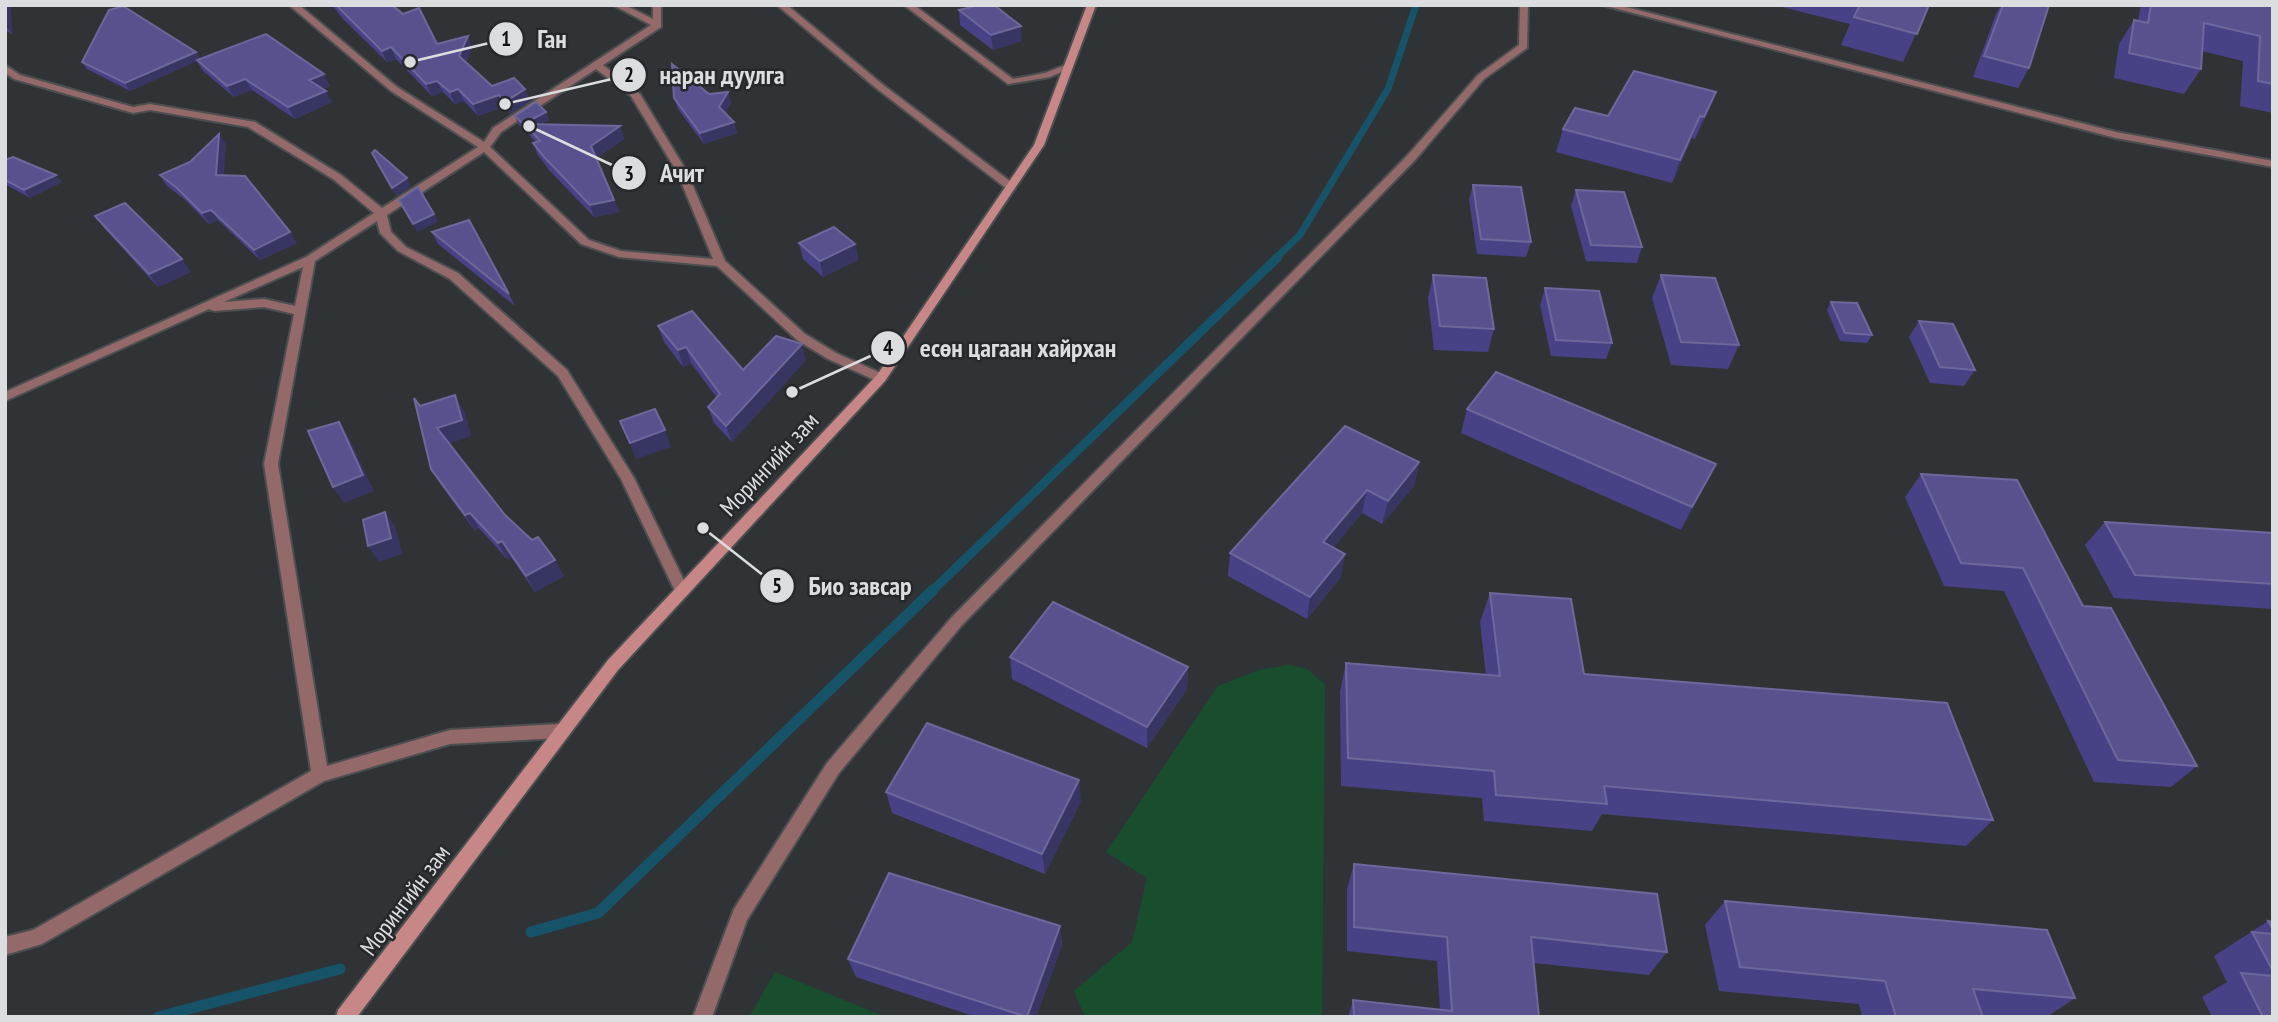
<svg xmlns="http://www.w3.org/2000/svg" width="2278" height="1022" font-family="'PT Sans Narrow',sans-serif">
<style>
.green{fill:#184e2e}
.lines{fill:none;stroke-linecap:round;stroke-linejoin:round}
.stream-far2{stroke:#165369;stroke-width:7}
.stream-far1{stroke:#165369;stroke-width:9}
.stream{stroke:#165369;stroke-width:11}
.street-casing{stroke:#4c4e50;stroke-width:4}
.secondary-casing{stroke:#4c4e50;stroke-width:4}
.street{fill:#936969;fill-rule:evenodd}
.secondary{fill:#c88787;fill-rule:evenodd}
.wall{fill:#474285}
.shaded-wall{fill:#373561}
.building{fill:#57528e;stroke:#6c689b;stroke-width:2}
.labels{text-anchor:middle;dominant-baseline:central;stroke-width:5;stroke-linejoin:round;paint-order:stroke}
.street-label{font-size:24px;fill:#dcdddf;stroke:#26292b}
.leader{fill:none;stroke:#dcdddf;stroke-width:2.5}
.callout-dot{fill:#dcdddf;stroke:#26292b;stroke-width:2.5}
.mark-label{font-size:21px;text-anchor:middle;font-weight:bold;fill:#111}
.callout-label{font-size:26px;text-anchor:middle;font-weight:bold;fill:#dcdddf;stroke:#26292b;stroke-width:5;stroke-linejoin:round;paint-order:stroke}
</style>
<rect width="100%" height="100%" fill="#303335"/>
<!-- green -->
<g class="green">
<polygon points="1288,665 1307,669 1325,684 1322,1017 1085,1017 1074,991 1132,942 1147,878 1106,852 1218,686 1259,670"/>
<polygon points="775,972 886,1017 749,1017"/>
</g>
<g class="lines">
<!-- stream-far2 -->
<polyline class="stream-far2" points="1276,258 1300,235 1388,89 1416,5"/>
<!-- stream-far1 -->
<polyline class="stream-far1" points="931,592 1278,257"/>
<!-- stream -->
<g class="stream">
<polyline points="531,932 598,913 933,590"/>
<polyline points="158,1017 340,969"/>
</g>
<defs>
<g id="street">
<path d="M289 5H299L397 87 484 142 493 128 651 25 613 5H625L653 19V5H661V27L603 65 640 94 687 172 725 261 805 334 836 353 885 375 887 378 881 382 877 381 828 359 797 340 717 266 619 257 581 244 484 152 387 215 391 232 406 247 458 273 567 370 634 478 689 591 687 595H677L675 591 621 479 558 376 450 279 398 251 380 233 377 221 315 261 278 464 327 766 450 730 560 724 566 726 568 731 566 736 560 738 450 744 324 781 42 944 5 955V937L33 930 311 771 264 464 294 314 264 307 214 311 209 309 5 401V392L306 257 374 213 333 179 248 127 150 110 133 113 14 79 5 73V65L20 75 133 107 150 104 255 122 341 175 382 208 478 147 391 91ZM596 69 631 96 677 172 713 259 621 251 589 240 490 147 501 132ZM303 267 295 306 264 299 224 302Z"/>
<polygon points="777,5 787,5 882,84 1015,185 1015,189 1007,189 876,88"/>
<polygon points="904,5 914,5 1013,79 1045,73 1068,64 1073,67 1050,77 1008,84"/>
<polygon points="1520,5 1528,5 1527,48 1484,79 1415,160 962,625 839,773 747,920 712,1017 693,1017 734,909 827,763 952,617 1407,156 1478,75 1519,45"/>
<polygon points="1602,5 1618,5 2116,132 2273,161 2273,167 2116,138"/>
</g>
<polygon id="secondary" points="1087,5 1096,5 1044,145 885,381 618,670 357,1017 336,1017 338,1010 608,660 877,375 1034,145"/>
</defs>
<!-- street casing -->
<use href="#street" class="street-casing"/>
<!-- secondary casing -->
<use href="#secondary" class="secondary-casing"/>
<!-- street -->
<use href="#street" class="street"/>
<!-- secondary -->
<use href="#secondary" class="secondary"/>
</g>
<!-- wall -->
<g class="wall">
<polygon points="5,5 12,34 5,30"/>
<polygon points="332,5 392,5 437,44 468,36 472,48 466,63 492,86 525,89 530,101 510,114 504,107 478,116 464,101 455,104 443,92 432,96 396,59 387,62 343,19"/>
<polygon points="1774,5 1929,5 1903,62 1841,45 1850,24"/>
<polygon points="2001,5 2049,5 2029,68 2018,88 1973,77 1996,14"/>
<polygon points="2141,5 2273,5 2273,113 2240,106 2243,61 2202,51 2201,69 2184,94 2114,78 2119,44 2134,20 2138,20"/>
<polygon points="959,10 1022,41 993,50 960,25"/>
<polygon points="196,52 200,59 330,86 322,89 332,102 295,119 252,90 234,97 203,71 197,61 130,91 87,69 82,62"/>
<polygon points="728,92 731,103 725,113 734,122 737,133 704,144 678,109 674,98"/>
<polygon points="546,112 549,120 540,124 620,126 624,139 596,158 619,212 594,217 550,171 538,155 533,143 536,142 530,136 528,131 526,132 518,124 515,116"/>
<polygon points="1707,114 1695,139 1692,138 1672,183 1556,152 1563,129 1608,116"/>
<polygon points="226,144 223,175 297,243 260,260 218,220 209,224 184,199 167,186 160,175 190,162"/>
<polygon points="5,160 62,182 30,198 5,184"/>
<polygon points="1473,185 1531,242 1526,257 1477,254 1469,200"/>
<polygon points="1576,190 1642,247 1637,263 1586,261 1571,206"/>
<polygon points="95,216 191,272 158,287 105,229"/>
<polygon points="432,232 509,294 515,306 438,244"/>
<polygon points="799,243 855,244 858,260 823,277 803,259"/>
<polygon points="1433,275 1494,329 1488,352 1434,350 1428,298"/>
<polygon points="1661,275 1739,345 1728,369 1671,365 1652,298"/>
<polygon points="1545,288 1612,343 1606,359 1551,356 1540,305"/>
<polygon points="1831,302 1872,335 1867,343 1840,341 1827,310"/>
<polygon points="1919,321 1975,370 1964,386 1930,383 1909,337"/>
<polygon points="658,326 743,370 806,360 732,442 714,423 708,407 717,398 691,363 683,367 664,342"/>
<polygon points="420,406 464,411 471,436 449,443 505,515 564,576 535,592 511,557 507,559 479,528 475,531 441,485 431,469"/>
<polygon points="1467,409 1704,487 1681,530 1461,433"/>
<polygon points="1419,462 1414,486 1382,524 1362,513 1333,548 1341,577 1307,619 1228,576 1230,553"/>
<polygon points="1921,474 2083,606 2197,766 2171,787 2094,782 2004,591 1944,586 1905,497"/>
<polygon points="2105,522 2273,533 2273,609 2114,598 2085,545"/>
<polygon points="1490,593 1584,674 1993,820 1966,846 1602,814 1592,831 1484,821 1482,798 1341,786 1340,692 1346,663 1486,675 1480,622"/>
<polygon points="1010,657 1188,667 1187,689 1147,748 1012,679"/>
<polygon points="886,792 1081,801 1045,874 892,813"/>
<polygon points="1354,864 1667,952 1649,975 1534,963 1539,1017 1348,1017 1353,1000 1440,1010 1437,961 1347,951 1347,889"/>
<polygon points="1725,901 2075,998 2047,1017 1999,1017 1983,1015 1983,1017 1862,1017 1859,1004 1719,991 1705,925"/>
<polygon points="2268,921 2273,922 2273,1017 2212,1017 2202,997 2227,982 2214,956"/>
<polygon points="1060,926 1062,945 1036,1017 976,1017 856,977 848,959"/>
</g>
<!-- shaded-wall -->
<g class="shaded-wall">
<polygon points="5,5 11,5 12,34 5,25"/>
<polygon points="1021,26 1022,41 993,50 991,35"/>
<polygon points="468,36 472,48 464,68 459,56"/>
<polygon points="391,47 396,59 387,62 382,51"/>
<polygon points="196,52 200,60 130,91 125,83"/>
<polygon points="324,74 330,86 315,92 309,80"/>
<polygon points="245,79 252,90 234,97 227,86"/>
<polygon points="437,81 443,92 432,96 426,84"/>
<polygon points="458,89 464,101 455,104 450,92"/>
<polygon points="525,89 530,101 510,114 505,102"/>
<polygon points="326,91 332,102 295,119 288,107"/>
<polygon points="728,92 731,103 722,118 719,107"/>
<polygon points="1716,92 1707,114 1695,139 1704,117"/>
<polygon points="499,95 504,107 478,116 473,104"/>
<polygon points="546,112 549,120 530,130 525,124 528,131 526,132 523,124"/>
<polygon points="1700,116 1692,138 1672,183 1680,160"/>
<polygon points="734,122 737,133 704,144 700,133"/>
<polygon points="620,126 624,139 595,158 591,146"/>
<polygon points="219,134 226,144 223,185 216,175"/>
<polygon points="56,175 62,182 30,198 24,190"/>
<polygon points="407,178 411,186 396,196 392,188"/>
<polygon points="614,200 619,212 594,217 590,205"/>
<polygon points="211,210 218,220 209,224 202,213"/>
<polygon points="434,214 438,222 417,232 413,224"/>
<polygon points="290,232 297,243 260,260 254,250"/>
<polygon points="855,244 858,260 823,277 820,261"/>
<polygon points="182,259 191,272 158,287 149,274"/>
<polygon points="802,344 806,360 732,442 726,426"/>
<polygon points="686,347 691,363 683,367 678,350"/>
<polygon points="455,395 464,411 471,436 447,444 437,428"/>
<polygon points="339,422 349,438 374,491 344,503 333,487"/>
<polygon points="665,430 671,447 636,459 630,443"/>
<polygon points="1419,462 1414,486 1382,524 1388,501"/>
<polygon points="1716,464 1704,487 1681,530 1692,507"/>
<polygon points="1367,490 1362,513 1319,565 1323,542"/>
<polygon points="385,512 396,528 402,554 379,562 368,546"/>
<polygon points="470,513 479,528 475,531 465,515"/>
<polygon points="502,541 511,557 507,559 498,543"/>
<polygon points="1345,554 1341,577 1307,619 1310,597"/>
<polygon points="555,560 564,576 535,592 526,576"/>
<polygon points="1188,667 1187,689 1147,748 1147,727"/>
<polygon points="1079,780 1081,801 1045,874 1042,854"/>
<polygon points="1060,926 1062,945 1036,1017 1027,1017"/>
</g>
<!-- building -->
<g class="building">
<polygon points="336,5 392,5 403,14 419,8 437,44 468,36 459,56 492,86 514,78 525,89 505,102 499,95 473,104 458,89 450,92 437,81 426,84 391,47 382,51"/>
<polygon points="979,5 994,5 1021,26 991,35 959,10"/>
<polygon points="1860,5 1929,5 1917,34 1854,17"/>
<polygon points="2003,5 2049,5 2029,68 1984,56"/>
<polygon points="2151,5 2273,5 2273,84 2258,81 2260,36 2204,23 2201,69 2129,53 2134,20 2148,23"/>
<polygon points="123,6 196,52 125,83 82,62 109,10"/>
<polygon points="266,34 324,74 309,80 326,91 288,107 245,79 227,86 197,60"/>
<polygon points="672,64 709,94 728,92 719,107 734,122 700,133 674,98"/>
<polygon points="1634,71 1716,92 1704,117 1700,116 1680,160 1563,129 1575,108 1608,116"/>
<polygon points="536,102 546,112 523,124 515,116"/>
<polygon points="525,124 620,126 591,146 614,200 590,205 545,158 533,143 540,141"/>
<polygon points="219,134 216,175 245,176 290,232 254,250 211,210 202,213 177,188 160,175 190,162"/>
<polygon points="375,150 407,178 392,188 372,153"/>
<polygon points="13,157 56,175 24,190 5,180 5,160"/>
<polygon points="1473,185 1521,187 1531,242 1481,239"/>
<polygon points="418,187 434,214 413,224 399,200"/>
<polygon points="1576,190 1624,192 1642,247 1591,245"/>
<polygon points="125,203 182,259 149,274 95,216"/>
<polygon points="469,220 509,294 432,232"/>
<polygon points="834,227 855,244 820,261 799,243"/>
<polygon points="1433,275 1486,278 1494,329 1440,326"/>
<polygon points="1661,275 1715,278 1739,345 1681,342"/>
<polygon points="1545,288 1599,291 1612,343 1556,340"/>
<polygon points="1831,302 1857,303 1872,335 1845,333"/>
<polygon points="692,311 743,370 776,336 802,344 726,426 708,407 720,394 686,347 678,350 658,326"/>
<polygon points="1919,321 1953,324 1975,370 1940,367"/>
<polygon points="1496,372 1716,464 1692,507 1467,409"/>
<polygon points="455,395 462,420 437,428 505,515 532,540 538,537 555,560 526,576 502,541 498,543 470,513 465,515 431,469 414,398 420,406"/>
<polygon points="655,409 665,430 630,443 620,421"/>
<polygon points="339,422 363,475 333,487 308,431"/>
<polygon points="1345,426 1419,462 1388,501 1367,490 1323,542 1345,554 1310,597 1230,553"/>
<polygon points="1921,474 2017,480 2083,606 2111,608 2197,766 2118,760 2023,568 1961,563"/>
<polygon points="385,512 391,538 368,546 363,520"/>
<polygon points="2105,522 2273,533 2273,584 2135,575"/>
<polygon points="1490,593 1571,599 1584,674 1947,703 1993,820 1604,786 1607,804 1496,795 1494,771 1348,758 1346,663 1500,676"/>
<polygon points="1053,602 1188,667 1147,727 1010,657"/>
<polygon points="927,723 1079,780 1042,854 886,792"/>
<polygon points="1354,864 1657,894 1667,952 1531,937 1539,1017 1354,1017 1353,1000 1452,1011 1447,937 1354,927"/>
<polygon points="889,873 1060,926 1027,1017 848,959"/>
<polygon points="1725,901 2047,930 2075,998 1973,989 1983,1017 1896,1017 1885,981 1740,967"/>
<polygon points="2268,921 2273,922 2273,930"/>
<polygon points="2252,932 2273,934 2273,971"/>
<polygon points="2241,973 2273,976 2273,1017 2263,1017"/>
</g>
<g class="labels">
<!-- street labels -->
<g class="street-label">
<text transform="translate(769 464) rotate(-47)">Морингийн зам</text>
<text transform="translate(405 900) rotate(-53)">Морингийн зам</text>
</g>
</g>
<!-- callouts -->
<path class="leader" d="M410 62L506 39M505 104L629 75M529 126L629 173M792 392L888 348M703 528L777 586"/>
<g class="callout-dot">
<circle cx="410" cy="62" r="7"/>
<circle cx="505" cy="104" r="7"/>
<circle cx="529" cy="126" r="7"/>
<circle cx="792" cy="392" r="7"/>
<circle cx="703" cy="528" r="7"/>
<circle cx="506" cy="39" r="18"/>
<circle cx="629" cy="75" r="18"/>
<circle cx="629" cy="173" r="18"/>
<circle cx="888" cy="348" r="18"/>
<circle cx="777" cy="586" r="18"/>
</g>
<g class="mark-label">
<text x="506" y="46">1</text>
<text x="629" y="82">2</text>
<text x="629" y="181">3</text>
<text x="888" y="355">4</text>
<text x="777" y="593">5</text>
</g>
<g class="callout-label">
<text x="552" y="48">Ган</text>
<text x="722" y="84">наран дуулга</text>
<text x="682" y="182">Ачит</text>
<text x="1018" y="357">есөн цагаан хайрхан</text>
<text x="860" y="595">Био завсар</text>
</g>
<!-- border -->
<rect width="2278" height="1022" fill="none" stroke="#dcdddf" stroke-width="14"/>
</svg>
